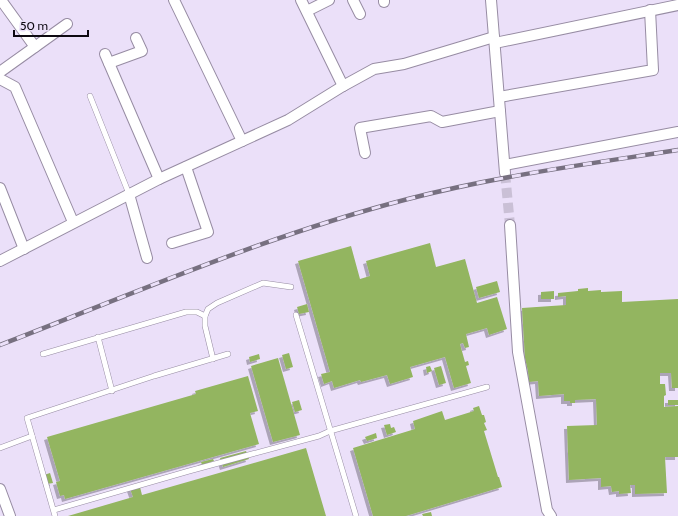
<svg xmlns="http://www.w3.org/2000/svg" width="678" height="516" viewBox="0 0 678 516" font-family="Cabin,sans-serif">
<defs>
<filter id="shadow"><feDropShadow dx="-3" dy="3" stdDeviation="0" flood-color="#0004"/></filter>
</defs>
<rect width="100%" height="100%" fill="#ebe0f9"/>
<g fill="#93b560" filter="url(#shadow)">
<polygon points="430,243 436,267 465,259 477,303 497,297 507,329 489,335 487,328 466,334 469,347 465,348 463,343 460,344 465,362 468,361 469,365 466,366 471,383 454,388 445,357 410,367 413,377 390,384 387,375 361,382 360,380 334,388 332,381 324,384 321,374 330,372 298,261 351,246 360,279 370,276 366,261"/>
<polygon points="497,281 500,292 479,298 476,287"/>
<polygon points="588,288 588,291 601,290 601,292 622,291 622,302 678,299 678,388 672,388 671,373 660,373 660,384 665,384 666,395 664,396 664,407 678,406 678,457 665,457 667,493 635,494 635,485 630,485 631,493 619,494 619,491 612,492 611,486 601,487 601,478 569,480 567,426 597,425 596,399 575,400 575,403 570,403 570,401 564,401 564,394 539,396 538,381 529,382 528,371 525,358 522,308 566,305 566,296 558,297 558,293 578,291 578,289"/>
<polygon points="554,291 554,299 541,299 541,292"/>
<polygon points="307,304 309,312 299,314 297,307"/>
<polygon points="289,353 293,367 286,369 282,355"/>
<polygon points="259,354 260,359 250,362 249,357"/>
<polygon points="278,358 300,435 273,442 251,366"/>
<polygon points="430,366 432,371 427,373 426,367"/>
<polygon points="441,366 446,383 439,385 434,368"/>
<polygon points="248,376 258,411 250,413 259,444 65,499 64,495 60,496 56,482 60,481 47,437 196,394 195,391"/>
<polygon points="299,400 302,410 295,412 292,402"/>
<rect x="668" y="400" width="10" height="5"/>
<polygon points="479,406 482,415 484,415 486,422 484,423 487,430 484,431 498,477 499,477 502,487 406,516 373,516 353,448 415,429 413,421 442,411 445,420 474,411 473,408"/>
<polygon points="390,424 391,428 394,427 396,432 387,435 384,425"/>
<polygon points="376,433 377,438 367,441 365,437"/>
<polygon points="306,448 326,516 68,516 133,497 129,486 139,483 142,495"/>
<polygon points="246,451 249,459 223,467 220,458"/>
<polygon points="213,459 214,461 202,465 201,462"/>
<polygon points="50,473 53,483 47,484 44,475"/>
<polygon points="431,512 432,516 423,516 422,514"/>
</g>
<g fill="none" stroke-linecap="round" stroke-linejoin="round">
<polyline stroke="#cac0d6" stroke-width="10" stroke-dasharray="10 5" stroke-linecap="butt" points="505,173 510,225"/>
<g stroke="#978ca3" stroke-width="6">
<g id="service">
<polyline points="90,96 129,194"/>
<polyline points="296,315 356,516"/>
<polyline points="98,337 112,391"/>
<polyline points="43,354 186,312 197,312 205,316"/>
<polyline points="213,359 205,326 205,316 208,309 217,303 263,283 291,287"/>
<polyline points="0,448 32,436"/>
<polyline points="54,510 189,471 319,436 330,431 487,387"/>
<polyline points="55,516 27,418 154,376 228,354"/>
</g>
</g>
<g stroke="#978ca3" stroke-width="12">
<g id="minor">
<polyline points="1,0 35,47"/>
<polyline points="174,0 242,141"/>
<polyline points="301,0 343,86"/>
<polyline points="353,0 360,14"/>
<polyline points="384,0 384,2"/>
<polyline points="491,0 505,173"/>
<polyline points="307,11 329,0"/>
<polyline points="495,43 678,5"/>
<polyline points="105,54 159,179"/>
<polyline points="109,63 142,51 136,38"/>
<polyline points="0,72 67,24"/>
<polyline points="0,79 15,87 73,222"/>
<polyline points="499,97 653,70 650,10"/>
<polyline points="365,153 360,128 431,116 442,122 500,111"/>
<polyline points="505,165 678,132"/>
<polyline points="0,188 24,249"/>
<polyline points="129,194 147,258"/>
<polyline points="510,225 518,352 547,510 551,516"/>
<polyline points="172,243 208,232 186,167"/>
<polyline points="0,261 159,179 288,120 343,86 374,69 404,64 494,37"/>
<polyline points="0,489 10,516"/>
</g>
</g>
<use href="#service" stroke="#fff" stroke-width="5"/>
<use href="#minor" stroke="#fff" stroke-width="10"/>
<g stroke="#777080" stroke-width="4.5">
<path id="rail" d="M0,345c135,-52 268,-110 408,-146 89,-23 180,-35 270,-49"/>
</g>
<use href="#rail" stroke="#ebe0f9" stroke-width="3" stroke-dasharray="9" stroke-linecap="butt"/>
</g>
<path d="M14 30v6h74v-6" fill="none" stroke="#0d0911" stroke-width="2"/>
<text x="20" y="30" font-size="12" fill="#0d0911" stroke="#ebe0f9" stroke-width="3" paint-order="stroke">50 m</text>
</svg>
